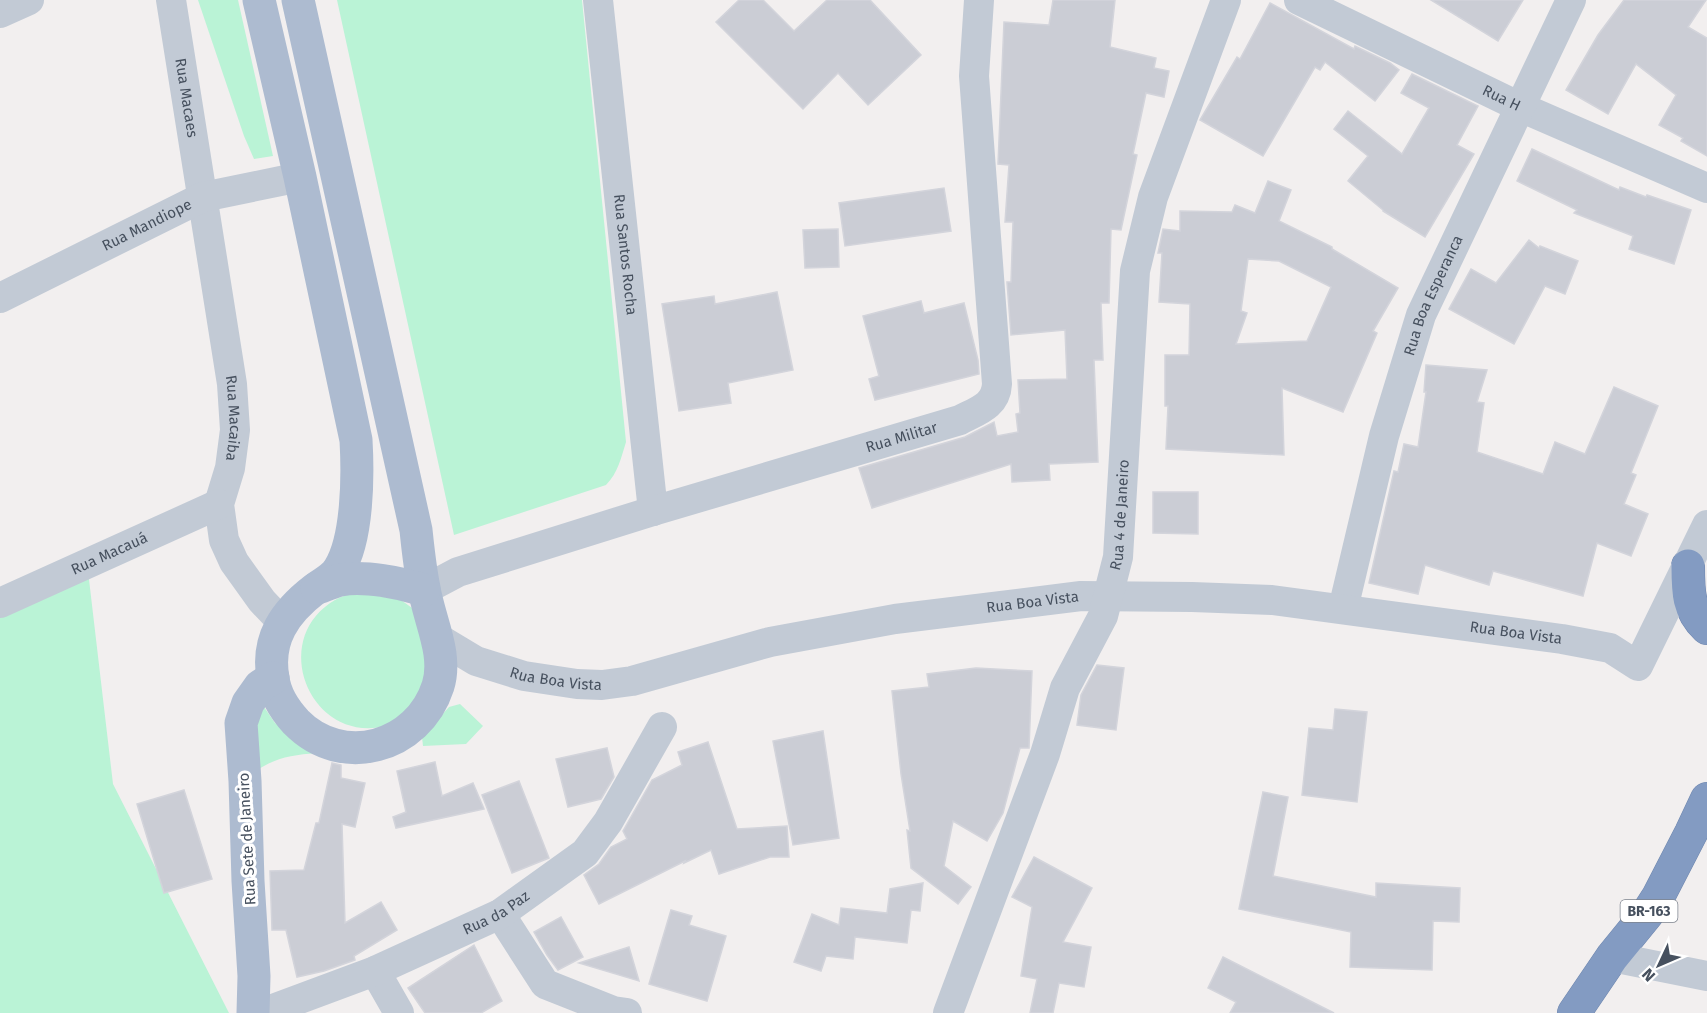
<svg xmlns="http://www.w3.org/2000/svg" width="1707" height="1013" viewBox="0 0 1707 1013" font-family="'Fira Sans',sans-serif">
<rect width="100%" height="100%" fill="#f2efef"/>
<g fill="#baf3d6">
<polygon points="198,0 238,0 273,156 254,159 244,136"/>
<path d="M337,0h245l44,442c-5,16 -8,31 -20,43l-152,50z"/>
<polygon points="88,571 113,784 229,1013 0,1013 0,612"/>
<path d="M357,592l44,8 18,13 12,19 -5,65c-9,8 -26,24 -37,28 -77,23 -123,-85 -54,-125 7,-4 15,-6 22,-8z"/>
<polygon points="460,704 483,726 466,744 423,746 422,737 449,707"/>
<path d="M264,707l11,16 41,30c-21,2 -39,4 -57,16l-3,-59z"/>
</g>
<g fill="#cbcdd5" stroke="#d3d4db" stroke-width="1.5" fill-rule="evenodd">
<polygon points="739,0 763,0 794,31 827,0 870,0 921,55 868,105 838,73 803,109 716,22"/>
<polygon points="1053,0 1115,0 1110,47 1156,58 1154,68 1169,71 1164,97 1146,93 1133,154 1137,155 1121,230 1111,229 1109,303 1101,303 1103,360 1094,360 1098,462 1049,464 1050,480 1012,482 1011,464 872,508 859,468 965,437 994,422 997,436 1018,432 1016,414 1020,413 1018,380 1067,379 1065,330 1011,335 1007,282 1011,282 1013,222 1005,222 1009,165 998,164 1004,22 1049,25"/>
<polygon points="1431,0 1523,0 1498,41"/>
<polygon points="1624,0 1706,0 1688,27 1707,38 1707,156 1681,141 1683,138 1659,125 1676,95 1636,64 1608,114 1566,90 1598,35"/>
<polygon points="1270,3 1354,49 1355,46 1390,63 1399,70 1375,101 1325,62 1320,70 1315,67 1263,156 1200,120 1237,57 1240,59"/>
<polygon points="1412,74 1478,106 1457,145 1474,154 1425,237 1383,211 1383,210 1348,181 1368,156 1334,129 1348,111 1402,154 1429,108 1401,93"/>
<polygon points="1532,149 1619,190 1620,187 1646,197 1647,195 1691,210 1674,264 1629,249 1633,236 1574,213 1577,210 1517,181"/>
<path d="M1268,181l23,9 -12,31 53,26v2l66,39 -25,43 4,2 -34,79 -61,-24 2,67 -118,-6 2,-43h-3v-51h24l1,-51 -31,-2 3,-49h-4l5,-24 17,2v-20l52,1 3,-7 20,8zM1248,259l31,2 52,26 -24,54 -71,3 11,-31 -6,-2z"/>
<polygon points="944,188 951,231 845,246 839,203"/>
<polygon points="838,229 839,267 805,268 803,230"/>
<polygon points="1529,240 1539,248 1540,246 1578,261 1565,294 1545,286 1514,344 1449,309 1471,269 1496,283"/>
<polygon points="777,292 793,370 728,383 731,403 679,411 662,304 714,296 715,304"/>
<polygon points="921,301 924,313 964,303 978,360 979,374 875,400 869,379 879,376 863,316"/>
<polygon points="1426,365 1487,370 1477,402 1484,403 1477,452 1543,474 1555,442 1585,454 1614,387 1658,406 1631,473 1636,475 1624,504 1648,514 1631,556 1597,543 1583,596 1493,571 1489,585 1425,565 1418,594 1369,583 1394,471 1398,472 1404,444 1418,447 1426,392 1424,392"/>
<polygon points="1153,492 1198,492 1198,534 1153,533"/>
<polygon points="1097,665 1124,668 1116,730 1077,725 1081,695"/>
<polygon points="976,668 1032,671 1029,748 1020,748 1003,813 987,841 953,821 944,866 971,887 958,904 911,868 907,830 910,831 901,774 892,691 929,687 927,674"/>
<polygon points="1335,709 1367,712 1357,802 1302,795 1309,728 1333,730"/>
<polygon points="823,731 839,838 793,845 773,741"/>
<polygon points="708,742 737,829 787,826 789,857 770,857 719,874 711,850 684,863 685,861 599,904 584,875 599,864 611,847 627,839 623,831 652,780 682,765 678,752"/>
<polygon points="607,748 614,777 601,799 568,807 556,759"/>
<polygon points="435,762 442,796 473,783 484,809 396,828 393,817 406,812 397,771"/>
<polygon points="332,763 341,765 341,778 365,783 355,827 342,824 345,923 381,902 397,930 354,956 355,960 324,971 297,977 286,930 272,930 270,871 304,870 316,823 319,823"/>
<polygon points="519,781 549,858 512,873 482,795"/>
<polygon points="184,790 212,879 164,893 137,804"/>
<polygon points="1263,792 1288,797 1273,876 1376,897 1376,883 1460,888 1459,922 1433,921 1432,970 1350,967 1351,932 1239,909"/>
<polygon points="1034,857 1092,888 1063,942 1091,947 1084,987 1059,983 1053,1013 1030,1013 1037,979 1021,976 1032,907 1012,897"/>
<polygon points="923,883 920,911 911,910 907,943 855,937 853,959 826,956 821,971 794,962 812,914 839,925 841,908 887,913 890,889"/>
<polygon points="671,910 692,916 689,925 726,936 707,1001 649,984"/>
<polygon points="561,917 583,957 558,970 547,955 534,932"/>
<polygon points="474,945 502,1001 481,1013 425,1013 408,988"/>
<polygon points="629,947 639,981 579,963"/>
<polygon points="1223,957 1334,1013 1230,1013 1236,1002 1208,988"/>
</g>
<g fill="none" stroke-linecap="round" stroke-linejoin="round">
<g stroke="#6e86ae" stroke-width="34">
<g id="highway">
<path d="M1688,566c0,26 0,44 19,62"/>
<polyline points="1574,1013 1612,957 1647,914 1658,897 1691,833 1707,799"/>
</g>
</g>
<g stroke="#c2cad5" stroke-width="30">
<path id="s1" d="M171,0l61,384 3,46 -5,38 -11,36 5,36 10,22 28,39 20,21"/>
<path id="s2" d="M598,0l55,511"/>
<path id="s3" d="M1299,0l221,107 187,81"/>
<polyline points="0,13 29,0"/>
<path id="s4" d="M0,298l203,-101 97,-20"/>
<path id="s5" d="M424,590l34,-18 195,-61 307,-91c17,-9 36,-14 37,-36l-23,-308 5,-76"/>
<path id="s6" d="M0,603l219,-99"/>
<path id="s7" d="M1343,609l41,-173 37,-121 150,-315"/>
<path id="s8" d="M436,637l40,24 48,15 53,8 25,1 30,-4 138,-39 125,-23 186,-23 111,1 80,3 290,39 48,9 28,18 69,-141"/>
<polyline points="500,914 545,984 613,1011 627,1013"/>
<polyline points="1612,957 1707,976"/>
<polyline points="375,971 399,1013"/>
<path id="s9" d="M262,1013l113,-42 125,-57 85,-61 23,-31 54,-95"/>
<path id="s10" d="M948,1013l97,-259 20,-66 38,-72 15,-59 17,-286 18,-74 73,-197"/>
</g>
<g stroke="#adbbd0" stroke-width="33">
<path d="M259,0l41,177 56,263c2,35 2,99 -17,129 -6,10 -15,13 -24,20 -30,23 -49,50 -42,89 2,17 12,32 23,44 46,47 122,26 142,-36 10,-32 -9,-66 -14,-98 -4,-19 -6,-39 -8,-58l-118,-530"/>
<path d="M317,588c8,-2 15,-6 23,-8 24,-5 61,3 84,10"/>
<polyline points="253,1013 254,976 248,881 245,781 241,723 248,703 260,686 273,678"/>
</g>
<use href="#highway" stroke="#839bc2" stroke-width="33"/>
</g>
<g text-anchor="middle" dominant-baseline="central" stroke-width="6" stroke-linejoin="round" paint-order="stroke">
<rect fill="#fff" stroke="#7e848e" stroke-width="1.5" x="1620.5" y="900" width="57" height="22" rx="4.5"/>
<g font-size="14" font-weight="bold" fill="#46505e">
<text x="1649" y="911">BR-163</text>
</g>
<g font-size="15" fill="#46505e" stroke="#fff">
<text stroke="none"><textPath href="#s1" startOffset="99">Rua Macaes</textPath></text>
<text stroke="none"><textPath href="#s3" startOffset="225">Rua H</textPath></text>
<text stroke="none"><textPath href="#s4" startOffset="164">Rua Mandiope</textPath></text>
<text stroke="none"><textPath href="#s2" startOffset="256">Rua Santos Rocha</textPath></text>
<text stroke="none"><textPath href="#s7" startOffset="327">Rua Boa Esperanca</textPath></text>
<text stroke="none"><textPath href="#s1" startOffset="423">Rua Macaiba</textPath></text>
<text stroke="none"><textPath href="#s5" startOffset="502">Rua Militar</textPath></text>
<text stroke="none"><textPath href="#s10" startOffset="530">Rua 4 de Janeiro</textPath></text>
<text stroke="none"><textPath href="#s6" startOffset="120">Rua Macauá</textPath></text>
<text stroke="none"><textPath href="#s8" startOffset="615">Rua Boa Vista</textPath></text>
<text stroke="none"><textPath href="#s8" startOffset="1101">Rua Boa Vista</textPath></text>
<text stroke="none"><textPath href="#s8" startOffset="129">Rua Boa Vista</textPath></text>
<text transform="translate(247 839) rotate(-93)">Rua Sete de Janeiro</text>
<text stroke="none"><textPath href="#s9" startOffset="255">Rua da Paz</textPath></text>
</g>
</g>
<g transform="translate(1659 965) rotate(226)" stroke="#ffffff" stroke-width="4.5" paint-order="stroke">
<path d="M0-4.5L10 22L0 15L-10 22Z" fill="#46505e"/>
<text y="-9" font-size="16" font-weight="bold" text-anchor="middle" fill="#46505e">N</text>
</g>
</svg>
